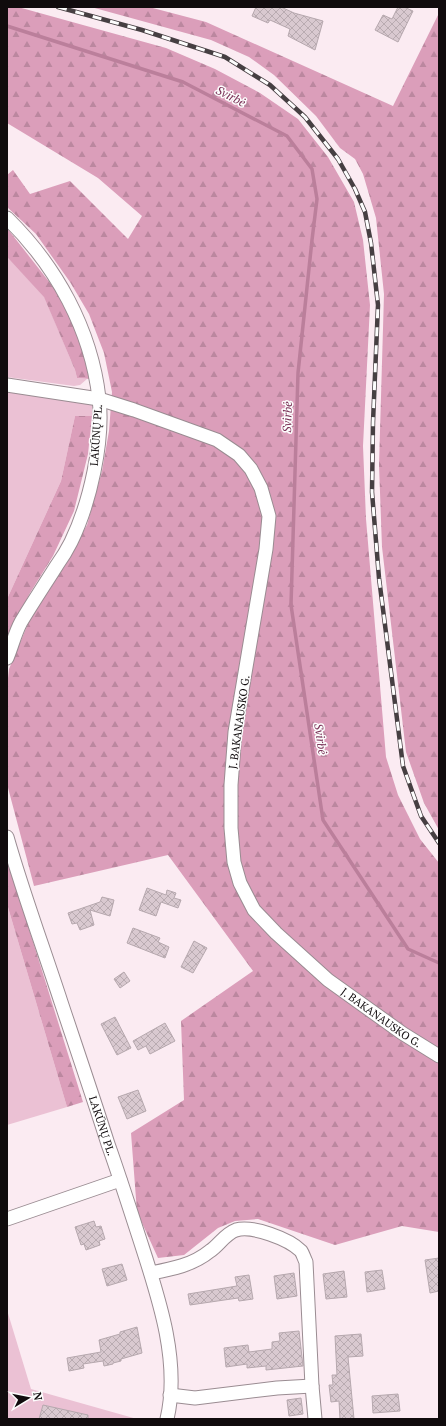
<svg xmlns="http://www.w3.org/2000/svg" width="446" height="1426" viewBox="0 0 446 1426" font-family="'PT Serif',serif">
<defs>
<pattern id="forest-firs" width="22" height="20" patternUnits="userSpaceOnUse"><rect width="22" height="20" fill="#db9eba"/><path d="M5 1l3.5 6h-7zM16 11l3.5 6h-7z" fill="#bb879f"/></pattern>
<pattern id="building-cross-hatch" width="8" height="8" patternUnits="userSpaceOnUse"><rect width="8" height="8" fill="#d9c9d0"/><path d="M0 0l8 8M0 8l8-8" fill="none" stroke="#b9abb1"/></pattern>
</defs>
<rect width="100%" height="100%" fill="#fbebf2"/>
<g fill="#ebc1d4">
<polygon points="7,257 44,296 75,370 77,378 87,379 80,385 74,386 7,377"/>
<polygon points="7,390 92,404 92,416 75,416 61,481 7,599"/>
<polygon points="7,904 67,1107 7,1125"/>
<polygon points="7,1310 31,1389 137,1419 7,1419"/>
</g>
<g fill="url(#forest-firs)">
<polygon points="7,7 18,7 166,48 215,69 260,93 298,119 328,157 354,202 363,240 370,305 363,446 366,519 386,757 398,795 420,839 439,863 439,1232 402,1226 335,1245 258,1219 235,1221 218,1228 184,1255 158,1258 137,1212 131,1133 184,1100 181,1021 253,971 168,855 34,886 7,784 7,687 9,669 30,619 87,525 102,471 109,431 112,392 104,353 89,314 70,282 36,234 7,207 7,175 13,170 30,194 70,181 128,239 142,216 98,178 7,123"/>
<polygon points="91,7 149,7 206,22 393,106 439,13 439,830 424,803 406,752 382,547 379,465 384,294 376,218 363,174 355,159 340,148 316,116 274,75 249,57 211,40"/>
<polygon points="7,228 54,288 73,323 84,352 90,379 77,378 75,370 44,297 7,257"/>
<polygon points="75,416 92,416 88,454 74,511 53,556 30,593 7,639 7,599 61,481"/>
<polygon points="7,852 25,916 83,1102 67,1107 7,904"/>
</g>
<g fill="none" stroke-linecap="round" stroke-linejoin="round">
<polyline stroke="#bb7f9b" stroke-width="3.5" points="7,26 183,82 287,136 312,169 317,199 312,240 298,373 291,605 323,820 408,949 439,963"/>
</g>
<g fill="url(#building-cross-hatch)" stroke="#b6a8ae">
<polygon points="256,7 281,7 294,13 323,21 315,50 288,36 290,29 270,20 268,23 252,16"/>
<polygon points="398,7 404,7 413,11 398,42 375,30 383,15 392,19"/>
<polygon points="147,888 166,895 167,890 176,893 174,898 181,900 178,908 161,902 156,916 139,910"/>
<polygon points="102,897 114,900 110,916 90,910 94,925 80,930 77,923 72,924 68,913 100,902"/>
<polygon points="133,928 160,938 158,942 169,947 165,958 127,943"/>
<polygon points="194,941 207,948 193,973 181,967"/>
<polygon points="124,972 130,981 120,988 114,979"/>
<polygon points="115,1017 131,1048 117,1055 101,1024"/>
<polygon points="165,1023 175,1041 150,1054 146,1046 138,1050 133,1041"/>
<polygon points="138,1090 146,1111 127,1119 118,1097"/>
<polygon points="94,1221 96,1227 101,1226 105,1239 99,1241 100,1245 86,1250 84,1244 81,1245 75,1227"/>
<polygon points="439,1258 439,1291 430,1293 425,1260"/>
<polygon points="122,1264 127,1280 107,1286 102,1269"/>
<polygon points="382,1270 385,1289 367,1292 365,1272"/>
<polygon points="344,1271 347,1297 326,1299 323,1274"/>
<polygon points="294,1273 297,1296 277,1299 274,1276"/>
<polygon points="249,1275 253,1299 239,1301 238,1298 190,1305 188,1294 237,1286 235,1277"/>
<polygon points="137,1327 142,1353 121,1359 121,1361 113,1363 113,1364 104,1366 103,1361 83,1364 84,1368 69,1371 67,1358 101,1352 99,1340 120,1334 120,1332"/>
<polygon points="299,1331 303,1366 266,1370 266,1366 247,1368 247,1364 226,1367 224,1348 248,1345 249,1352 272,1349 272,1342 280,1341 279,1333"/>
<polygon points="361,1334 363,1356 348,1357 354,1419 340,1419 339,1401 331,1402 329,1385 333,1385 332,1375 337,1375 335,1336"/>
<polygon points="398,1394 400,1411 373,1413 372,1396"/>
<polygon points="301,1398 303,1414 289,1416 287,1400"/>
<polygon points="43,1405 88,1415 88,1419 39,1419"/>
</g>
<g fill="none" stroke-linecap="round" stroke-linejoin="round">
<g stroke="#9a8c92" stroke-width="15">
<g id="street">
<path d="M7,218c49,48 84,111 92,180 5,43 -9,105 -28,144 -4,8 -9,16 -14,23 -12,19 -24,37 -36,57 -6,11 -9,24 -14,36"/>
<path id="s1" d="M7,385l92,14 35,11 83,30 22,15 12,14 10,19 8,28 -3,33 -31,183 -4,53v43l3,34 6,21 14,27 22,23 52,47 74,53 37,23"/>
<path id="s2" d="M7,837c16,56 36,110 54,165 16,48 32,95 47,142 11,31 21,62 31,93 18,56 42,123 28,182"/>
<polyline points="7,1219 120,1180"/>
<path d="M151,1273c21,-4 42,-8 59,-22 9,-6 15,-17 26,-21 16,-5 53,9 65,21 2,3 3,7 5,11l6,124 3,33"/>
<polyline points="170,1395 195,1398 277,1388 312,1386"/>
</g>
</g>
<use href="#street" stroke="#fff" stroke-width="13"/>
<g stroke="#463f42" stroke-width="4.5">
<polyline id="rail" points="58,7 142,30 225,57 270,85 305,117 338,159 355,189 365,212 371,243 378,305 373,422 372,492 379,578 403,766 421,816 439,843"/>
</g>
<use href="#rail" stroke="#fdfdfd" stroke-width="3" stroke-dasharray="9" stroke-linecap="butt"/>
</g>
<g text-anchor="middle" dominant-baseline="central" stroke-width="3" stroke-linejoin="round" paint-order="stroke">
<g font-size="11" fill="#100b0d" stroke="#fdfdfd">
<text transform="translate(96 435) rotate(-86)">LAKŪNŲ PL.</text>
<text transform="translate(239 722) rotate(-82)">J. BAKANAUSKO G.</text>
<text stroke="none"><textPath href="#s1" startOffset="882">J. BAKANAUSKO G.</textPath></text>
<text stroke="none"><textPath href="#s2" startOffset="304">LAKŪNŲ PL.</textPath></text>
</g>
<g font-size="12" font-style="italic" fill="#793056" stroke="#fdfdfd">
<text transform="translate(231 96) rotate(27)">Svirbė</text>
<text transform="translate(287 417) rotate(-88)">Svirbė</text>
<text transform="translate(321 739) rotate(82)">Svirbė</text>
</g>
</g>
<rect width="446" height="1426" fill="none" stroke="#100b0d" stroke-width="16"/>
<g transform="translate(28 1398) rotate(80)" stroke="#fdfdfd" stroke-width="3" paint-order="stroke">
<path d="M0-3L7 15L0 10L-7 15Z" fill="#100b0d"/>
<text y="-6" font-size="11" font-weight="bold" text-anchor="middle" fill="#100b0d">N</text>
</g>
</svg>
